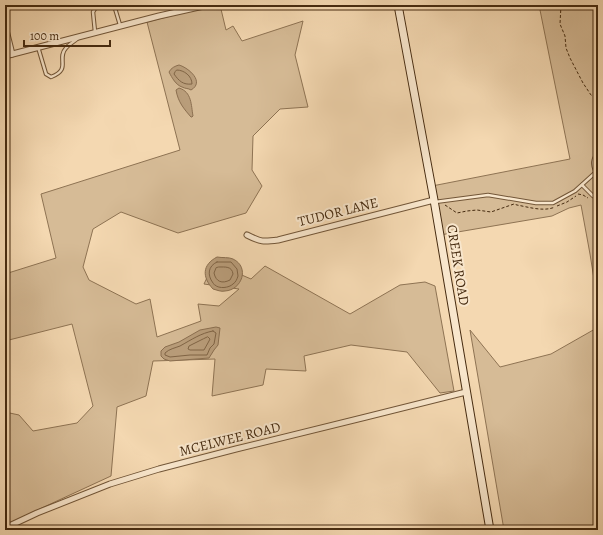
<svg xmlns="http://www.w3.org/2000/svg" width="603" height="535" viewBox="0 0 603 535" font-family="Alegreya,serif">
<rect width="100%" height="100%" fill="#f4d8b1"/>
<filter id="stains"><feTurbulence type="fractalNoise" baseFrequency=".005" numOctaves="4"/><feColorMatrix values="0 0 0 0 .2 0 0 0 0 .09 0 0 0 0 .02 0 0 0 .5 -.17"/></filter>
<radialGradient id="worn" r=".72"><stop offset=".6" stop-color="#630" stop-opacity="0"/><stop offset="1" stop-color="#630" stop-opacity=".3"/></radialGradient>
<g fill="#d6bb96" stroke="#8e7353">
<polygon points="214,5 220,5 226,30 233,26 242,41 303,21 295,55 308,107 280,109 253,136 252,170 262,186 246,213 178,233 121,212 93,229 83,267 89,280 136,304 150,299 157,337 201,321 198,304 219,306 239,289 204,284 214,263 251,279 265,266 350,314 400,285 425,282 435,286 454,391 440,393 407,352 351,345 304,356 306,371 266,369 263,385 212,396 215,359 153,361 146,396 117,407 111,476 5,525 5,412 19,415 33,431 77,423 93,406 72,324 5,341 5,274 56,258 41,194 180,150 147,22"/>
<polygon points="539,5 598,5 598,530 504,530 470,330 500,367 551,354 595,329 598,304 590,254 581,205 569,208 552,216 440,235 432,186 570,159"/>
</g>
<g fill="#b99d7a" stroke="#8b6f50">
<path d="M179,65c10,3 26,17 12,25 -3,-2 -5,-1 -9,-3 -6,-2 -10,-9 -13,-15 2,-4 6,-6 10,-7z"/>
<path d="M179,88c13,4 12,17 14,28l-1,1h-1c-7,-8 -13,-15 -15,-27z"/>
<path d="M217,257c5,1 12,0 16,2 17,8 9,31 -8,32 -4,1 -8,-1 -12,-2 -11,-12 -11,-24 4,-32z"/>
<polygon points="216,327 220,328 218,345 214,350 209,358 170,361 164,359 161,356 161,351 165,347 179,342 200,330"/>
</g>
<g fill="none" stroke-linecap="round" stroke-linejoin="round">
<g stroke="#806445" stroke-width="1">
<path d="M177,70c7,0 15,6 15,14 -9,1 -13,-3 -18,-10l1,-2z"/>
<path d="M217,262h14l6,7 1,7c-1,3 -2,6 -5,8 -4,4 -14,5 -18,1 -1,0 -1,-1 -2,-2 -6,-8 -5,-17 4,-21z"/>
<path d="M219,267c6,0 13,-1 14,7l-3,6c-8,4 -14,2 -16,-7l2,-5z"/>
<path d="M213,331l3,2 -2,11 -4,4 -3,7h-17l-20,2 -5,-2v-2c4,-4 10,-5 15,-7 11,-6 21,-13 33,-15z"/>
<polygon points="208,337 210,339 209,341 204,350 190,350 188,349 189,346 203,339"/>
</g>
<g stroke="#725638" stroke-width="4.5">
<g id="lane">
<polyline points="114,5 120,25"/>
<polyline points="95,32 93,12 96,7 104,5"/>
<path d="M38,47l8,27 5,3c21,-8 5,-18 15,-29 3,-4 8,-6 12,-10"/>
<path d="M598,153c-6,6 -6,12 -2,19l2,1"/>
<polyline points="582,185 593,196 598,197"/>
<polyline points="435,202 488,195 536,203 553,203 575,191 596,172"/>
</g>
</g>
<g stroke="#725638" stroke-width="7">
<g id="street">
<polyline points="5,26 12,54"/>
<polyline points="5,56 159,16 208,5"/>
<path d="M247,235c14,7 16,7 31,5l156,-40"/>
<polyline points="5,528 37,513 110,484 159,469 236,449 366,417 466,392"/>
</g>
</g>
<g stroke="#462b10" stroke-width="9">
<polyline id="secondary" points="398,5 434,200 490,530"/>
</g>
<g stroke="#462b10" stroke-width="1" stroke-dasharray="3 2" stroke-linecap="butt">
<polyline points="561,5 560,24 565,36 566,48 570,58 583,83 591,95 598,101"/>
<polyline points="578,194 583,195 588,198"/>
<path d="M445,205l12,8 10,-2 10,-1 14,2 23,-8 3,1c11,2 27,7 38,2"/>
<polyline points="557,206 567,202 576,196"/>
</g>
<use href="#lane" stroke="#f8e6cc" stroke-width="2.5"/>
<use href="#street" stroke="#f8e6cc" stroke-width="5"/>
<use href="#secondary" stroke="#f8e6cc" stroke-width="7"/>
</g>
<g text-anchor="middle" dominant-baseline="central" stroke-width="4" stroke-linejoin="round" paint-order="stroke">
<g font-size="14" fill="#462b10" stroke="#f8e6cc">
<text transform="translate(338 212) rotate(-14)">TUDOR LANE</text>
<text transform="translate(458 265) rotate(81)">CREEK ROAD</text>
<text transform="translate(230 439) rotate(-14)">MCELWEE ROAD</text>
</g>
</g>
<rect width="603" height="535" fill="none" stroke="#f4d8b1" stroke-width="20"/>
<rect x="6" y="6" width="591" height="523" fill="none" stroke="#462b10" stroke-width="2"/>
<rect x="10" y="10" width="583" height="515" fill="none" stroke="#462b10"/>
<path d="M24 40v6h86v-6" fill="none" stroke="#462b10" stroke-width="2"/>
<text x="30" y="40" font-size="12" fill="#462b10" stroke="#f8e6cc" stroke-width="3" paint-order="stroke">100 m</text>
<rect width="100%" height="100%" filter="url(#stains)"/>
<rect width="100%" height="100%" fill="url(#worn)"/>
</svg>
